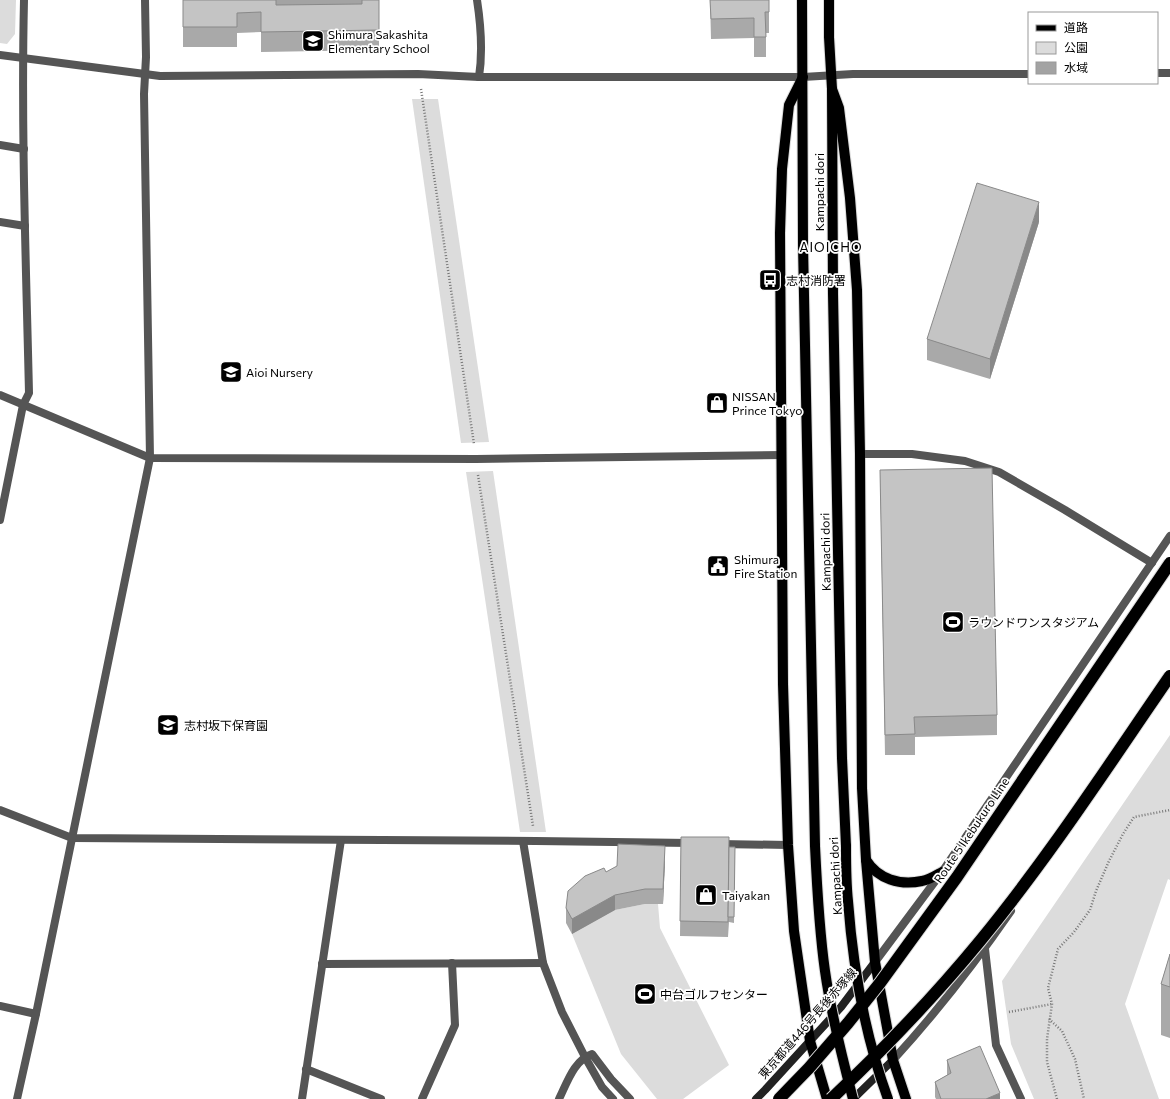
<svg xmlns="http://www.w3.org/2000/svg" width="1170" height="1099" viewBox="0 0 1170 1099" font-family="Commissioner,'Noto Sans JP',sans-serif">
<rect width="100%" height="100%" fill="#fff"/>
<g fill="#dcdcdc">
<polygon points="0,0 16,0 15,34 7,44 0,43"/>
<polygon points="412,99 438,99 489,442 461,443"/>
<polygon points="493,471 546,832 520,832 466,472"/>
<polygon points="1170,735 1170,880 1168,879 1125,1004 1159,1099 1034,1099 1011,1044 1002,981"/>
<polygon points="645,904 658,904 660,928 729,1065 683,1099 657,1099 621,1054 572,934 615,910"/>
</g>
<polygon fill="#a3a3a3" points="276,0 362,0 362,24 276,25"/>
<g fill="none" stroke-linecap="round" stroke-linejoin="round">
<g stroke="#dbdbdb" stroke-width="12">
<g id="primary">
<polyline points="802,0 803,245 815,846"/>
<polyline points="829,0 829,37 832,89 833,294 842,758 846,846"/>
<polyline points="803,77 789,105 782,169 780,233 783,684 788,845 794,931 810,1041 827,1099"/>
<polyline points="832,89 839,108 850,198 857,290 860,454 862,788 866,860 875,962 893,1060 906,1099"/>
<path d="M866,860c12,19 34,26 56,21 7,-1 13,-5 20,-9"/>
</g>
</g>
<g stroke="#777" stroke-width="2.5" stroke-dasharray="1 2" stroke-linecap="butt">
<polyline points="421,89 474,444"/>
<polyline points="478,475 533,826"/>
<polyline points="1009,1012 1052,1004"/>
<polyline points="1049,1019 1062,1031 1075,1059 1084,1099"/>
<polyline points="1057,1099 1047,1062 1047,1039 1052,1004 1048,988 1058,949 1074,932 1090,910 1096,891 1109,861 1123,834 1134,817 1170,810"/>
</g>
<g stroke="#555" stroke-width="8">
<path d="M477,0c4,26 6,51 2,77"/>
<polyline points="0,55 160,76 418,74 479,77 803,77 853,74 1029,74"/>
<polyline points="1157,73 1170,73"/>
<polyline points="0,145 24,149"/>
<polyline points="0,222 25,226"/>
<polyline points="0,395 150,458 476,459 782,455"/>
<polyline points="860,454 912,454 965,461 999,472 1065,510 1152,563"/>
<path d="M0,520l23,-115 6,-12c-3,-131 -8,-262 -5,-393"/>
<polyline points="0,810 72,838 536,841 691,843"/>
<polyline points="523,841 543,963 562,1012 585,1057 602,1087 613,1099"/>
<polyline points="719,844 788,845"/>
<polyline points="985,949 996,1045 1021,1099"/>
<polyline points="322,964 543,963"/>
<polyline points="0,1006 36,1014"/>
<polyline points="306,1069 381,1099"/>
<polyline points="17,1099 36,1014 150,458 144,94 146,57 145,0"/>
<polyline points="302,1099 341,840"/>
<polyline points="422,1099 455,1025 452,963"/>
<path d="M559,1099c8,-16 15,-39 33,-45l19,25 19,20"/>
</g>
<g stroke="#555" stroke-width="8">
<polyline points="875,962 942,872 1170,536"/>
<path d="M893,1060c43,-47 82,-97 118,-149"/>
</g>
<g stroke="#222" stroke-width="8">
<polyline points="756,1099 765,1090 841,1007 875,962"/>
<polyline points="853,1099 893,1060"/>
</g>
<use href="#primary" stroke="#000" stroke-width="10"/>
<g stroke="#dbdbdb" stroke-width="12" stroke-linecap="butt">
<g id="primary-bridge">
<path d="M815,846c2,42 4,83 10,125 6,43 17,86 28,128"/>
<path d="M846,846c0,18 0,37 2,55 5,67 17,135 40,198"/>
</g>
</g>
<g stroke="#dbdbdb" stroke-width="14" stroke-linecap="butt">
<g id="motorway-bridge">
<polyline points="779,1099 809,1068 848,1023 880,983 957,877 1170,563"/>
<path d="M831,1099c52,-49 103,-102 149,-158 69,-84 128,-175 190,-265"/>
</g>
</g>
<use href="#primary-bridge" stroke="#000" stroke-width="10"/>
<use href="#motorway-bridge" stroke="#000" stroke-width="12"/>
</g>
<g fill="#a9a9a9">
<polygon points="183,0 276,5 362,4 379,0 379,50 261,52 261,32 237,33 237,47 183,47"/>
<polygon points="710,0 769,0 769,33 766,33 766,57 754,57 754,38 711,39"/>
<polygon points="1039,222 990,379 927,360 927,339"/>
<polygon points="880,470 997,715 997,735 915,737 915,755 885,755"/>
<polygon points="681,837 729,847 735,847 734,923 729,922 728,937 680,936"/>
<polygon points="665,861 663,904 645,904 615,910 572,934 566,923 566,908 606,872"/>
<polygon points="1170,954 1170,1038 1161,1035 1161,984"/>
<polygon points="947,1060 1000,1099 936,1099 935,1097 935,1082 947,1075"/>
</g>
<g fill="#898989">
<polygon points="1039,202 1039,222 990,379 990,359"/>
<polygon points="665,846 665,861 663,904 663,889"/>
<polygon points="615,895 615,910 572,934 572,919"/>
<polygon points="1000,1093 1000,1099 986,1099"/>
</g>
<g fill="#c4c4c4" stroke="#898989">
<polygon points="183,0 276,0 276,5 362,4 362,0 379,0 379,30 261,32 261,12 237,13 237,27 183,27"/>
<polygon points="710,0 769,0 769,12 765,12 766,37 754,37 754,18 711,19"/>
<polygon points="977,183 1039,202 990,359 927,339"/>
<polygon points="992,468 997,715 914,717 915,734 885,735 880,470"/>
<polygon points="681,837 729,837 728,922 680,921"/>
<polygon points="618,844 665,846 663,889 645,889 615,895 572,919 566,908 568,891 585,876 604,868 606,872 617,866"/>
<polygon points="729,847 735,847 734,917 728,917"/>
<polygon points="1170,954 1170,987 1161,984"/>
<polygon points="980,1046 1000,1093 986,1099 941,1099 935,1082 951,1073 947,1060"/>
</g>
<defs>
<g id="school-square" transform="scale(1.15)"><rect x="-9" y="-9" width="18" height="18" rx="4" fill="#000" stroke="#fff"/><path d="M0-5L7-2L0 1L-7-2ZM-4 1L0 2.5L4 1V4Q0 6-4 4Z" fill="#fff"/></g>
<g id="bus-square" transform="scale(1.15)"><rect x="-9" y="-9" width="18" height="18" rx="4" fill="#000" stroke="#fff"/><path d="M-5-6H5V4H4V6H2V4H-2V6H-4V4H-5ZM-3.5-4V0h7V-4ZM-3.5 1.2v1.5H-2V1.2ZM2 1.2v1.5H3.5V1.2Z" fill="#fff"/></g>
<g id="shop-square" transform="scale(1.15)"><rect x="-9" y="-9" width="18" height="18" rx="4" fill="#000" stroke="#fff"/><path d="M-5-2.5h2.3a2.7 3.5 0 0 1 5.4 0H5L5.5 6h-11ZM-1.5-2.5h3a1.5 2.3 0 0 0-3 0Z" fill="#fff"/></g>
<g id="civic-square" transform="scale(1.15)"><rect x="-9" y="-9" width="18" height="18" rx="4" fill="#000" stroke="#fff"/><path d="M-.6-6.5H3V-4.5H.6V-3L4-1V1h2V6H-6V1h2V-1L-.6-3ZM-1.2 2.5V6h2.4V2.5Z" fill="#fff"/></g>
<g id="stadium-square" transform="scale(1.15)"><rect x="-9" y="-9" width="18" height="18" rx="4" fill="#000" stroke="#fff"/><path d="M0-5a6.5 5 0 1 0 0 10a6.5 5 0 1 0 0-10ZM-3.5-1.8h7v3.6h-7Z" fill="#fff"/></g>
</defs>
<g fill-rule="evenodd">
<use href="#school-square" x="313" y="41"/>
<use href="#bus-square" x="770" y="280"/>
<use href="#school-square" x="231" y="372"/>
<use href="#shop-square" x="717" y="403"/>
<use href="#civic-square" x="718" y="566"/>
<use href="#stadium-square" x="953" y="622"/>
<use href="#school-square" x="168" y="725"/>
<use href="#shop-square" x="706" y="895"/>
<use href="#stadium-square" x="645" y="994"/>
</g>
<g text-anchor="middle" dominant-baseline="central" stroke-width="3.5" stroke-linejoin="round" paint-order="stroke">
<g font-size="12" fill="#000" stroke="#fff" text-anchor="start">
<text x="328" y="34">Shimura Sakashita<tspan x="328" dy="14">Elementary School</tspan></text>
<text x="786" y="280">志村消防署</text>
<text x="246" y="372">Aioi Nursery</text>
<text x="732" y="396">NISSAN<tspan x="732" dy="14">Prince Tokyo</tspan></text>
<text x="734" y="559">Shimura<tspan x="734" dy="14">Fire Station</tspan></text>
<text x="968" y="622">ラウンドワンスタジアム</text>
<text x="184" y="725">志村坂下保育園</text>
<text x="722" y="895">Taiyakan</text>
<text x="660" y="994">中台ゴルフセンター</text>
</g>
<g font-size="12" fill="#000" stroke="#fff">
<text transform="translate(819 192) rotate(-90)">Kampachi dori</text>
<text transform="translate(825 552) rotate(-91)">Kampachi dori</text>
<text transform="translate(971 830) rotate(-56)">Route 5 Ikebukuro Line</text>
<text transform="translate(835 876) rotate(-93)">Kampachi dori</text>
<text transform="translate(807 1023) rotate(-49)">東京都道446号長後赤塚線</text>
</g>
<g font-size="13" letter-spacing="1" fill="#000" stroke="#fff">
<text x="831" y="247">AIOICHO</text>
</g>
</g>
<rect x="1028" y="12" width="130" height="72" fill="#ffffff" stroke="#999999"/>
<rect x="1036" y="25" width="20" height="6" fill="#000000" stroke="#999999"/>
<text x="1064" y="32" font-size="12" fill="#000000">道路</text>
<rect x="1036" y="42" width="20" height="12" fill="#dcdcdc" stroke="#999999"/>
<text x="1064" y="52" font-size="12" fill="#000000">公園</text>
<rect x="1036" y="62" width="20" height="12" fill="#a3a3a3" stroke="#999999"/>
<text x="1064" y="72" font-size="12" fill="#000000">水域</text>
</svg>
